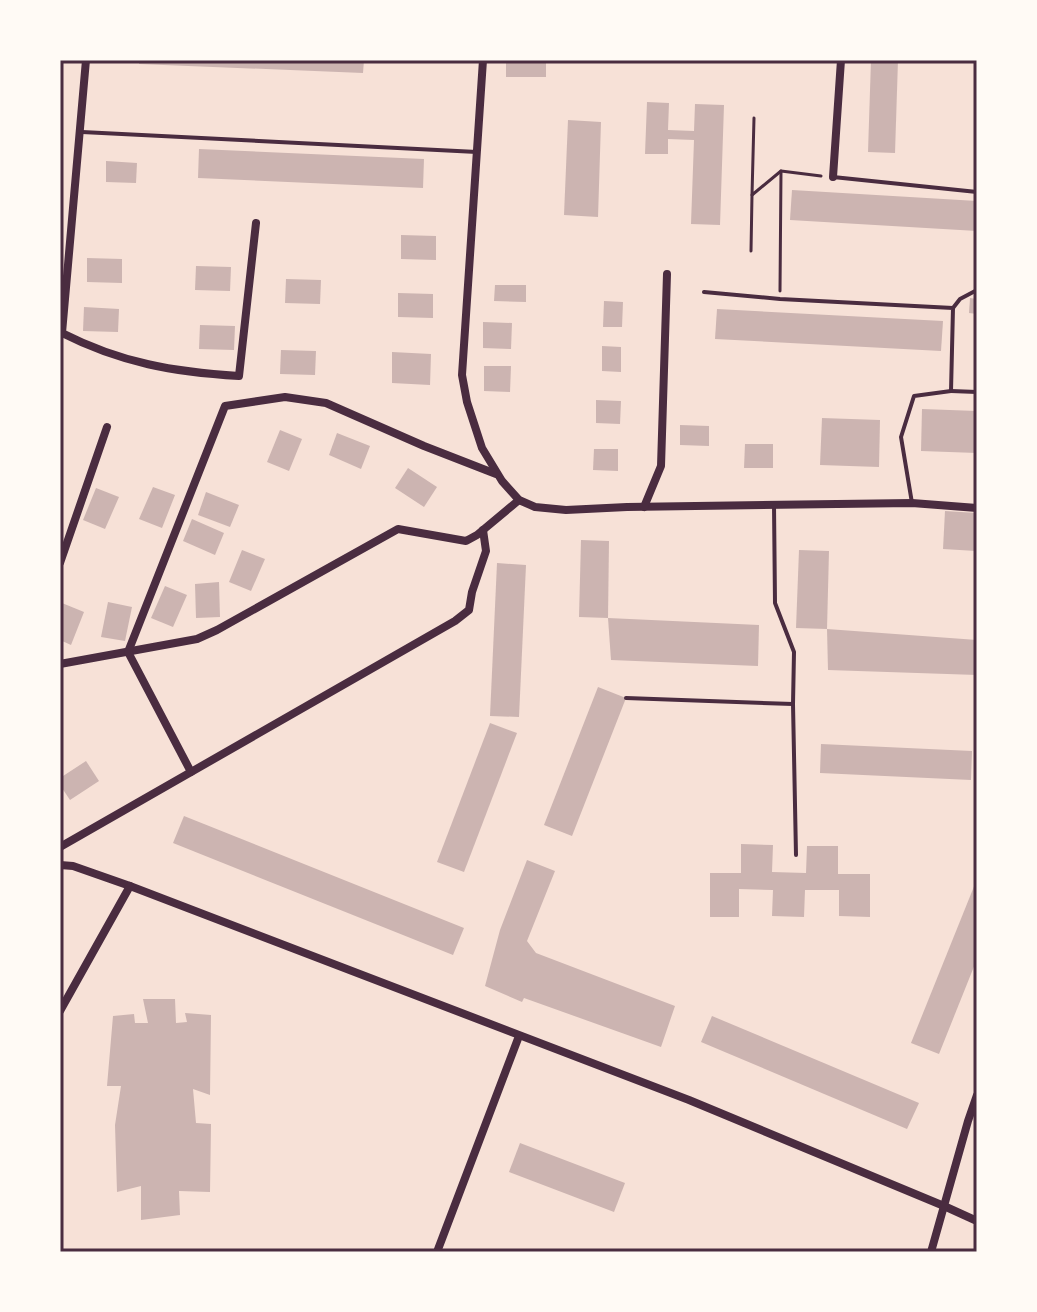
<svg xmlns="http://www.w3.org/2000/svg" width="1037" height="1312" viewBox="0 0 1037 1312" font-family="Literata,serif">
<rect width="100%" height="100%" fill="#f7e1d7"/>
<g fill="#ccb4b1">
<polygon points="139,60 364,60 363,73 139,64"/>
<rect x="506" y="60" width="40" height="17"/>
<polygon points="871,60 898,60 895,153 868,152"/>
<polygon points="647,102 669,103 668,130 694,131 695,104 724,105 720,225 691,224 694,140 668,139 668,154 645,154"/>
<polygon points="568,120 601,122 598,217 564,215"/>
<polygon points="199,149 424,159 423,188 198,178"/>
<polygon points="106,161 137,163 136,183 106,182"/>
<polygon points="792,190 977,201 977,231 790,220"/>
<polygon points="401,235 436,236 436,260 401,259"/>
<polygon points="87,258 122,259 122,283 87,282"/>
<polygon points="196,266 231,267 230,291 195,290"/>
<polygon points="286,279 321,280 320,304 285,303"/>
<polygon points="495,285 526,285 526,302 494,301"/>
<polygon points="398,293 433,294 433,318 398,317"/>
<polygon points="970,298 977,299 977,314 969,313"/>
<polygon points="604,301 623,302 622,327 603,327"/>
<polygon points="84,307 119,309 118,332 83,331"/>
<polygon points="717,309 943,321 941,351 715,339"/>
<polygon points="483,322 512,323 511,349 483,348"/>
<polygon points="200,325 235,326 234,350 199,349"/>
<polygon points="602,346 621,347 621,372 602,371"/>
<polygon points="281,350 316,351 315,375 280,374"/>
<polygon points="392,352 431,354 430,385 392,383"/>
<polygon points="484,366 511,366 510,392 484,391"/>
<polygon points="596,400 621,401 620,424 596,423"/>
<polygon points="922,409 977,411 977,453 921,451"/>
<polygon points="822,418 880,420 879,467 820,465"/>
<polygon points="680,425 709,426 709,446 680,445"/>
<polygon points="280,430 302,439 289,471 267,462"/>
<polygon points="337,433 370,446 361,469 329,455"/>
<polygon points="745,444 773,444 773,468 744,468"/>
<polygon points="594,449 618,449 618,471 593,470"/>
<polygon points="408,468 437,487 424,507 395,488"/>
<polygon points="153,487 175,495 162,528 139,519"/>
<polygon points="96,488 119,497 105,529 83,520"/>
<polygon points="206,492 239,505 230,527 198,515"/>
<polygon points="945,511 977,513 976,551 943,549"/>
<polygon points="192,519 224,533 215,555 183,541"/>
<polygon points="581,540 609,541 608,618 579,617"/>
<polygon points="242,550 265,559 251,591 229,582"/>
<polygon points="799,550 829,551 827,629 796,628"/>
<polygon points="497,563 526,565 519,717 490,716"/>
<polygon points="219,582 220,617 196,618 195,584"/>
<polygon points="165,586 187,595 173,627 151,618"/>
<polygon points="108,602 132,607 125,641 101,637"/>
<polygon points="62,603 84,612 71,645 60,640 60,608"/>
<polygon points="608,618 759,625 758,666 611,660"/>
<polygon points="827,629 977,640 977,675 828,670"/>
<polygon points="598,687 626,698 572,836 544,825"/>
<polygon points="490,723 517,733 464,872 437,862"/>
<polygon points="821,744 972,751 971,780 820,773"/>
<polygon points="86,761 99,781 70,800 60,785 60,778"/>
<polygon points="184,816 464,928 453,955 173,843"/>
<polygon points="741,844 773,845 772,872 806,873 807,846 838,846 838,874 870,874 870,917 839,916 839,890 805,890 804,917 772,916 773,890 739,889 739,917 710,917 710,873 741,873"/>
<polygon points="527,860 555,871 527,941 536,953 675,1006 661,1047 524,998 522,1002 485,986 500,930"/>
<polygon points="977,879 977,959 939,1054 911,1043"/>
<polygon points="143,999 175,999 176,1023 187,1022 185,1013 211,1015 210,1095 193,1089 196,1123 211,1124 210,1192 179,1191 180,1215 141,1220 141,1186 117,1192 115,1125 121,1086 107,1086 113,1016 134,1014 135,1023 148,1023"/>
<polygon points="712,1016 919,1103 907,1129 701,1042"/>
<polygon points="520,1143 625,1183 614,1212 509,1172"/>
</g>
<g fill="none" stroke-linecap="round" stroke-linejoin="round">
<g stroke="#4a2c40" stroke-width="3">
<polyline points="754,118 752,195 781,171"/>
<polyline points="751,251 752,195"/>
<polyline points="780,291 781,171 821,176"/>
</g>
<g stroke="#4a2c40" stroke-width="4">
<polyline points="82,132 477,152"/>
<polyline points="833,177 977,192"/>
<polyline points="704,292 780,299 953,308 951,391 914,396 901,437 912,503"/>
<polyline points="953,308 960,299 977,290"/>
<polyline points="951,391 977,392"/>
<polyline points="774,505 775,603 794,652 793,704 796,855"/>
<polyline points="626,698 793,704"/>
</g>
<g stroke="#4a2c40" stroke-width="8">
<path d="M86,60l-24,273c59,30 112,39 177,43l17,-153"/>
<polyline points="483,60 462,375 467,402 482,448 502,481 519,500 535,507 566,510 627,507 912,503 977,508"/>
<polyline points="833,177 841,60"/>
<polyline points="644,507 661,466 667,274"/>
<polyline points="60,563 107,427"/>
<polyline points="60,664 197,639 217,630 398,529 466,541 477,535 519,500"/>
<polyline points="191,772 128,652 225,406 285,397 326,403 424,446 496,474"/>
<polyline points="60,847 455,621 469,610 472,592 486,551 483,530"/>
<polyline points="60,865 73,866 130,886 689,1100 944,1206 977,1221"/>
<polyline points="60,1011 130,886"/>
<polyline points="437,1252 519,1036"/>
<polyline points="931,1252 968,1121 977,1095"/>
</g>
</g>
<rect width="1037" height="1312" fill="none" stroke="#fffaf5" stroke-width="124"/>
<rect x="62" y="62" width="913" height="1188" fill="none" stroke="#4a2c40" stroke-width="3"/>
</svg>
